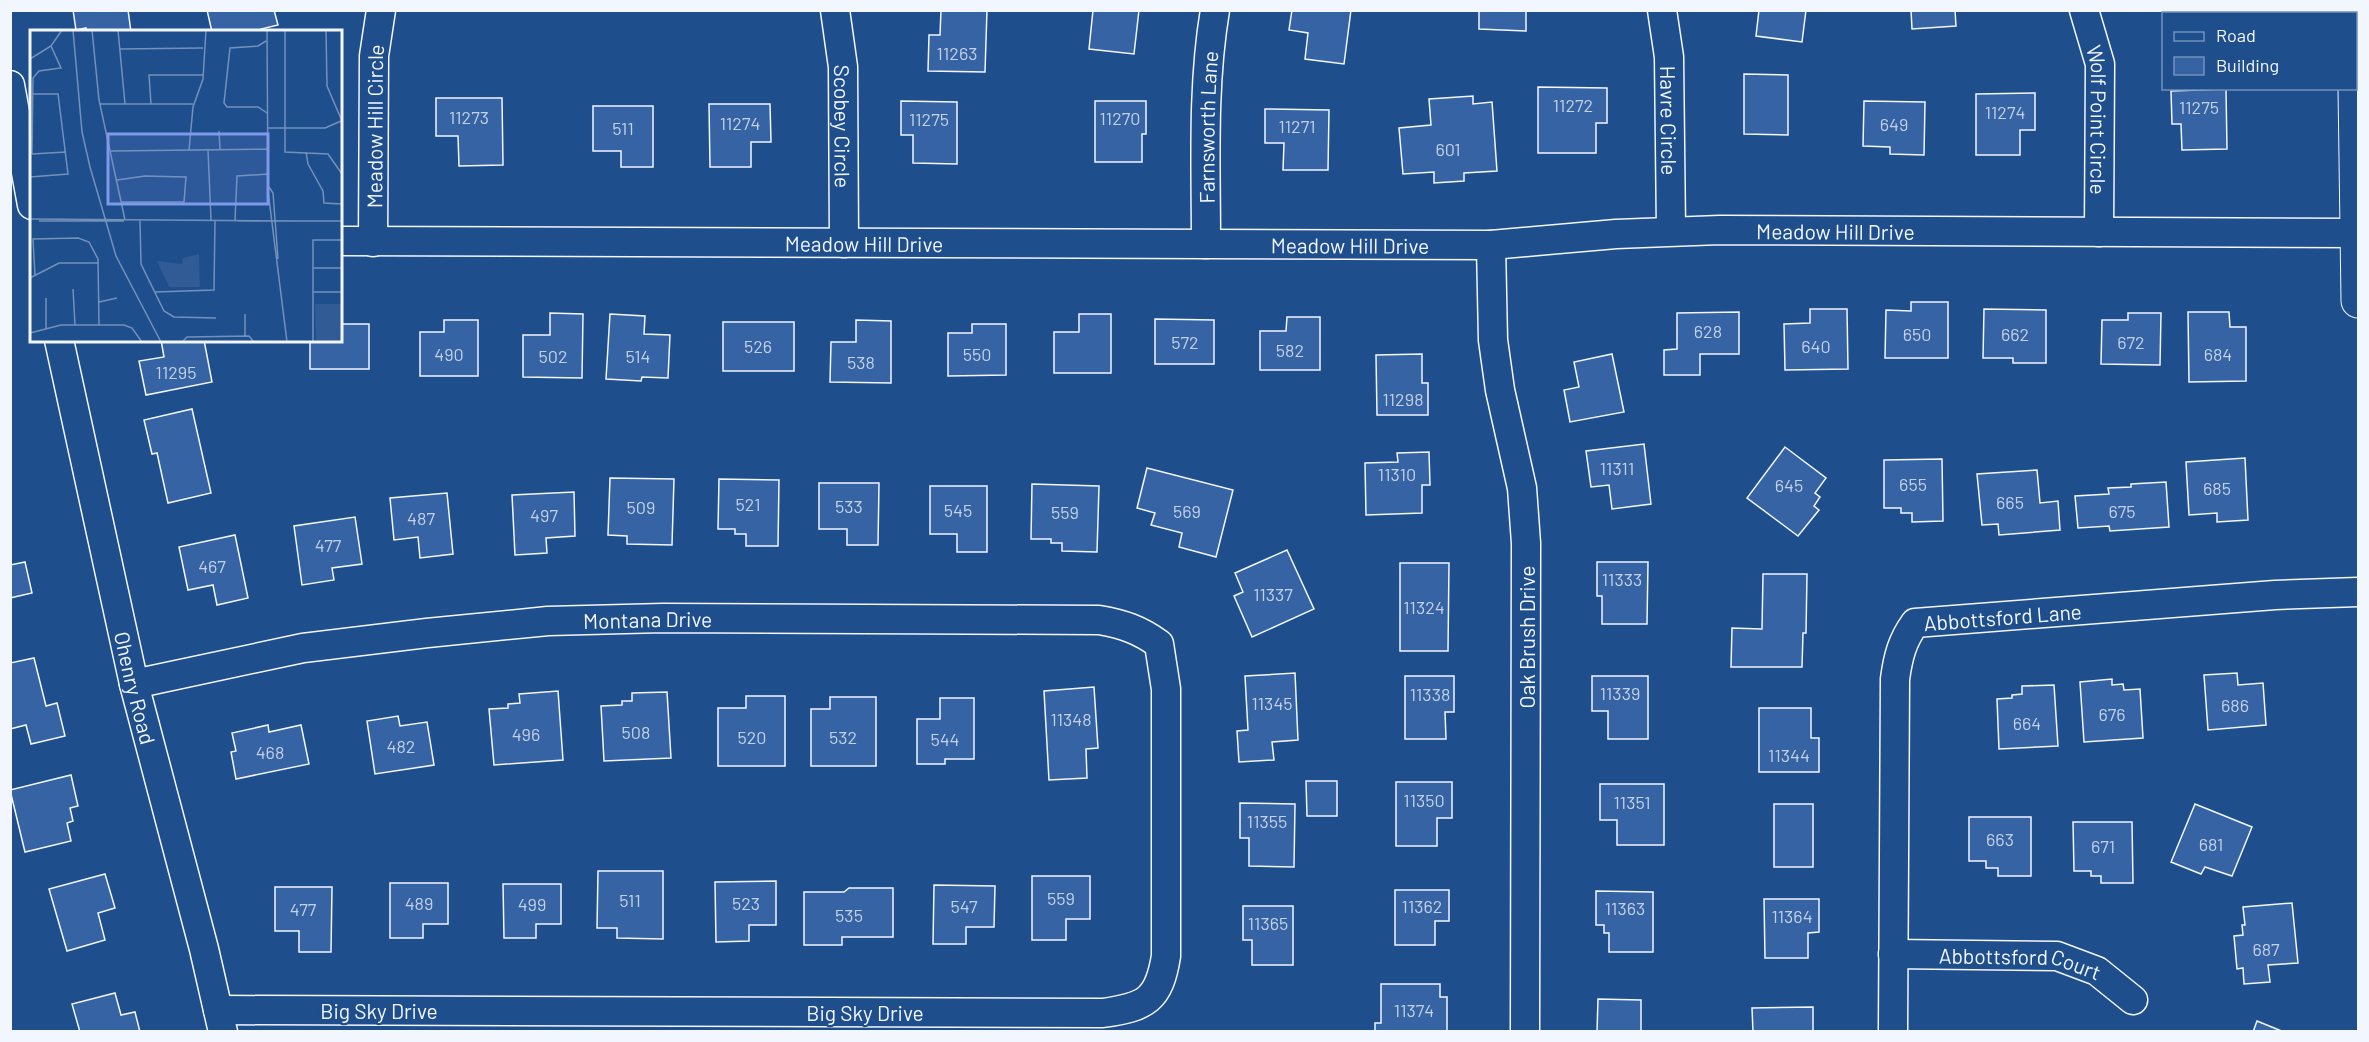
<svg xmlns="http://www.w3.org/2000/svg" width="2369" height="1042" viewBox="0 0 2369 1042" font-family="Barlow,sans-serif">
<rect width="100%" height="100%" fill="#1f4e8c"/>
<g fill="#3563a3" stroke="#f2f6ff" stroke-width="1.5">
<polygon points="73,10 128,10 131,32 87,32 86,28 76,30"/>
<polygon points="207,10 274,10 278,25 261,29 261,32 212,32"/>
<polygon points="941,10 987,10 985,72 928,71 929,35 940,35"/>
<polygon points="1093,10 1139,10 1134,54 1089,49"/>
<polygon points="1292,10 1351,10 1344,64 1305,59 1308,33 1289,30"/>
<polygon points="1479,10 1526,10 1526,31 1479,29"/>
<polygon points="1759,10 1806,10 1802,42 1756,36"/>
<polygon points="1911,10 1955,10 1956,26 1912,29"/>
<rect x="2175" y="10" width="49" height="4"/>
<polygon points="1744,74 1788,75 1788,135 1744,134"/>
<polygon points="1538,87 1607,88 1607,123 1596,123 1596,153 1538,153"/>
<polygon points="2226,89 2227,149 2182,150 2181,124 2172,124 2171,91"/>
<polygon points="2035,93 2035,130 2020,130 2020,155 1976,155 1976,94"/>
<polygon points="1473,96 1473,104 1492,102 1497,171 1464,173 1464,181 1434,183 1434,172 1403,174 1399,128 1431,125 1429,99"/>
<polygon points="436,98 502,98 503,165 459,166 458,136 436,136"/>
<polygon points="901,101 957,102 957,164 913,163 913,135 901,135"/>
<polygon points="1095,101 1146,101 1146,134 1142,134 1142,162 1095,162"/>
<polygon points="1864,101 1925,102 1924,155 1890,154 1890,147 1863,146"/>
<polygon points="709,104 770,104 771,142 751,142 751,167 710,167"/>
<polygon points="593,106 653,106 653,167 621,167 621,151 593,151"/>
<polygon points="1265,109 1329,110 1328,170 1283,170 1284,143 1265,143"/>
<polygon points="1911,302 1948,302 1948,358 1885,358 1886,310 1911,311"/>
<polygon points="1810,309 1847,309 1848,369 1785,370 1784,324 1810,323"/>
<polygon points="1984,309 2046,310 2046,363 2013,363 2013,358 1983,358"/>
<polygon points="1739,312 1739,354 1700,354 1700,375 1664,375 1664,350 1677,349 1677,313"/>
<polygon points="2188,312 2229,312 2230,327 2246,327 2246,381 2189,382"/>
<polygon points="550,313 583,314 582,378 523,377 523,335 550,335"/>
<polygon points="2128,313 2161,313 2160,365 2101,364 2102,320 2128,320"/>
<polygon points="610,314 645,316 644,334 670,335 668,378 642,377 641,381 606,379"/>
<polygon points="1079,314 1111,314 1111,373 1054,373 1054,332 1079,332"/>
<polygon points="1287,317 1320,317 1320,370 1260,370 1260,331 1286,331"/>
<polygon points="1155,319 1214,320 1214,364 1155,364"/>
<polygon points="444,320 478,320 478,376 420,376 420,332 444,332"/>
<polygon points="856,320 891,321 891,383 830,382 831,342 856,342"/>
<rect x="723" y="322" width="71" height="49"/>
<polygon points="340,324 369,324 369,369 310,369 310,340 340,340"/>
<polygon points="972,324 1006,324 1006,375 948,376 948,333 972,333"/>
<polygon points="161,340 204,340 212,382 146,395 139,361 164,357"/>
<polygon points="1422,354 1422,383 1428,383 1428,415 1377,415 1376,355"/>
<polygon points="1612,354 1624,412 1570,422 1564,390 1579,387 1574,362"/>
<polygon points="192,409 211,493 168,503 157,453 152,454 144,420"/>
<polygon points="1644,444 1651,504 1612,509 1609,485 1591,487 1586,451"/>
<polygon points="1785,447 1826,478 1815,493 1820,497 1814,506 1819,510 1798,536 1747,498"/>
<polygon points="1429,452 1430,485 1422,485 1422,513 1366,515 1365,463 1398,462 1397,453"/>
<polygon points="2245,458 2248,520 2217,522 2217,513 2189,515 2186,462"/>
<polygon points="1942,459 1943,521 1912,522 1912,513 1901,513 1901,508 1884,508 1884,460"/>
<polygon points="1147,468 1233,490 1216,557 1179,547 1182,533 1151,525 1155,513 1137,508"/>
<polygon points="2037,470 2040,503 2058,501 2060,530 1999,535 1998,524 1982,525 1977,474"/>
<polygon points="610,478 674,479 672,545 627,544 627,536 608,535"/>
<polygon points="719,479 779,480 778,546 746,546 746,534 735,534 735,529 718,529"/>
<polygon points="2166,482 2169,527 2110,531 2109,526 2078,528 2075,496 2109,494 2108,488 2131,487 2131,484"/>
<polygon points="819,483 879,483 878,545 847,545 847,529 819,529"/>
<polygon points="1032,484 1099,486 1097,552 1062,551 1062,543 1051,543 1051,539 1031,539"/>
<polygon points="930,486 987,486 987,552 957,552 957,534 930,534"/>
<polygon points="574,492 575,536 546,538 547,553 515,555 512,495"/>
<polygon points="447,493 453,554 420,558 418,537 394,540 390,498"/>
<polygon points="355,517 362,564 332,568 334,580 302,585 294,526"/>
<polygon points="235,535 248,598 217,605 213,585 188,590 179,547"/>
<polygon points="1287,550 1314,609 1252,637 1234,596 1243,592 1235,573"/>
<polygon points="25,562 32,593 10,598 10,565"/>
<polygon points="1597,562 1648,562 1647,624 1602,624 1602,596 1597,596"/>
<polygon points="1400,563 1449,563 1448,651 1400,651"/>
<polygon points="1763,574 1807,574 1806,633 1803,633 1802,667 1731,667 1732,628 1762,629"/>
<polygon points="34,658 46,706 57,703 65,736 31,744 26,725 10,729 10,663"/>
<polygon points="1295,673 1298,740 1272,742 1274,760 1239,762 1237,731 1248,730 1245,676"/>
<polygon points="2237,673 2238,685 2263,683 2266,725 2208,730 2204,675"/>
<polygon points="1405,676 1454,676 1454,712 1445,712 1446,739 1405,739"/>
<polygon points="1592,676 1648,676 1648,739 1608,739 1608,711 1592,711"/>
<polygon points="2112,679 2112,685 2123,684 2124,690 2140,689 2143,738 2084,742 2080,682"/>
<polygon points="2054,685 2058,746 1999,749 1997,699 2012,698 2012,695 2022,694 2022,686"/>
<polygon points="1094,687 1098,748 1086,749 1087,778 1049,780 1044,691"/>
<polygon points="558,691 563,760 494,765 489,709 508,708 508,704 520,703 519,694"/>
<polygon points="667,692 671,758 604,761 601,706 622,705 622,701 632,701 632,693"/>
<polygon points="746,696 785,696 785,766 718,766 718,708 746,708"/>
<polygon points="830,697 876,697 876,766 811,766 811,709 830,709"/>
<polygon points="940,698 974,698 974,759 945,759 945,764 917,764 917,719 940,719"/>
<polygon points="1759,708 1811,708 1811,738 1819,738 1819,772 1759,772"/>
<polygon points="398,716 400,726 427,722 434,765 375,774 367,721"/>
<polygon points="268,725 269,732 301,725 309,764 236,779 231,752 236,751 232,733"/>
<polygon points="71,775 78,806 70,808 73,821 67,823 71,841 25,852 10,790"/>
<polygon points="1306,781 1337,781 1337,816 1307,816"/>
<polygon points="1396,782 1452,782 1452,818 1437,818 1437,846 1396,846"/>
<polygon points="1600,784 1664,784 1664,845 1617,845 1617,820 1600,820"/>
<polygon points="1240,803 1295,804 1294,867 1249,866 1249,838 1240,838"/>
<rect x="1774" y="804" width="39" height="63"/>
<polygon points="2195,804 2252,827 2232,876 2205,867 2201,874 2171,862"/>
<polygon points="1969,817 2031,817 2031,876 1998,876 1998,868 1986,868 1986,861 1969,861"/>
<polygon points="2073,822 2132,822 2133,883 2101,883 2101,876 2091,876 2091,871 2074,871"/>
<polygon points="598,871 663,871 663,939 617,938 617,928 597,928"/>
<polygon points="105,874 115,908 98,913 105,940 67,951 49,889"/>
<polygon points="1032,876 1090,876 1090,919 1066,919 1066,940 1032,940"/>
<polygon points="776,881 776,925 749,925 749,941 716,942 715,882"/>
<polygon points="390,883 448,883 448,924 423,924 423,938 390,938"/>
<polygon points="503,884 561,884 561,924 536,924 536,938 504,938"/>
<polygon points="934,885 995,886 994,927 966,927 966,944 933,944"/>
<polygon points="275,887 332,887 331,952 299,952 299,931 275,931"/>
<polygon points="849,888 893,888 893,937 842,937 842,945 804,945 804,892 844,892"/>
<polygon points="1395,890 1449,890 1449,921 1435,921 1435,945 1395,945"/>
<polygon points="1596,891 1653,892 1653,952 1609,952 1609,933 1604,933 1604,925 1596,925"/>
<polygon points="1764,899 1819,899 1819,932 1808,933 1808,958 1765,958"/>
<polygon points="2292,903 2298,963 2268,965 2270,982 2244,984 2243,968 2237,969 2234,936 2243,935 2242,925 2245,925 2243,907"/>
<polygon points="1243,906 1293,906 1293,965 1252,965 1252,940 1243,940"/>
<polygon points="1381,984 1440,984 1440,997 1447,997 1447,1032 1375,1032 1375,1023 1381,1023"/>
<polygon points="115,993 121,1015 135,1012 140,1032 80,1032 72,1004"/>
<polygon points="1598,999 1641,1000 1641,1032 1597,1032"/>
<polygon points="1813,1007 1813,1032 1753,1032 1752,1008"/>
<polygon points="2257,1021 2284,1032 2253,1032"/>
</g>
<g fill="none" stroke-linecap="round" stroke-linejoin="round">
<g stroke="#f2f6ff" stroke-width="31">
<g id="street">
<path id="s1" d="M835,10l8,57 1,176"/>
<path id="s2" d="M1662,10l7,47 2,174"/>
<path id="s3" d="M2084,10l16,54 -1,168"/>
<polyline points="10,85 32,205"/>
<path id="s4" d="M340,241l1151,4 125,-11 104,-4 637,3"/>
<path id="s5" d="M373,242l1,-186 7,-46"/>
<path id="s6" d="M1206,244c0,-77 -4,-157 9,-234"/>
<polyline points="1491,245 1493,340 1500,390 1522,488 1526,543 1525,1032"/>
<path id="s7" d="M59,340l75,344 70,265 19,83"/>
<path id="s8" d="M134,684l169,-36 124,-15 121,-12 115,-3 436,2c24,4 41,10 60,24l7,45v267c-7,44 -20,51 -63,57l-885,-3"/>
<path id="s9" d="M1893,954l164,2 40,15 36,29"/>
<path id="s10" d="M1893,1032l2,-353c3,-22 7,-38 20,-56l360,-28 83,-3"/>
</g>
</g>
<g stroke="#f2f6ff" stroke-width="35">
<g id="primary">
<polyline points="2355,14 2355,10"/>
<polyline points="2355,88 2358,301"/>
</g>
</g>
<use href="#street" stroke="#1f4e8c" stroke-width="28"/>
<use href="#primary" stroke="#1f4e8c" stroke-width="33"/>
</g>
<g text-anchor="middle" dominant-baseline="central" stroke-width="4.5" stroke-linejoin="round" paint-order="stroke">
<g font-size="18" fill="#c3d1e8">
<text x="957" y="53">11263</text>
<text x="1573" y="105">11272</text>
<text x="2199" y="107">11275</text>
<text x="2005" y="112">11274</text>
<text x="469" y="117">11273</text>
<text x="1120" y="118">11270</text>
<text x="929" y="119">11275</text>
<text x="740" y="123">11274</text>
<text x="1894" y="124">649</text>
<text x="1297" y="126">11271</text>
<text x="623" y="128">511</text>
<text x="1448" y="149">601</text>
<text x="1708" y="331">628</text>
<text x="1917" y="334">650</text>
<text x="2015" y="334">662</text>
<text x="1185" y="342">572</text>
<text x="2131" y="342">672</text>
<text x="758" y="346">526</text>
<text x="1816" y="346">640</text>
<text x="1290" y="350">582</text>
<text x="449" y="354">490</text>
<text x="977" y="354">550</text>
<text x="2218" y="354">684</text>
<text x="553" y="356">502</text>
<text x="638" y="356">514</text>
<text x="861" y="362">538</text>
<text x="176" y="372">11295</text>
<text x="1403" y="399">11298</text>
<text x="1617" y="468">11311</text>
<text x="1397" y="474">11310</text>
<text x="1913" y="484">655</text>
<text x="1789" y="485">645</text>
<text x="2217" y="488">685</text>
<text x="2010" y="502">665</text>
<text x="748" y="504">521</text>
<text x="849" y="506">533</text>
<text x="641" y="507">509</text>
<text x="958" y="510">545</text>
<text x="1187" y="511">569</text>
<text x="2122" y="511">675</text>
<text x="1065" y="512">559</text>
<text x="544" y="515">497</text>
<text x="421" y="518">487</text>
<text x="328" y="545">477</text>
<text x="212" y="566">467</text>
<text x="1622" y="579">11333</text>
<text x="1273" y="594">11337</text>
<text x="1424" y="607">11324</text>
<text x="1620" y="693">11339</text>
<text x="1430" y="694">11338</text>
<text x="1272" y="703">11345</text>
<text x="2235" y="705">686</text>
<text x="2112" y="714">676</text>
<text x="1071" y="719">11348</text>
<text x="2027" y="723">664</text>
<text x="636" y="732">508</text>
<text x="526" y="734">496</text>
<text x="752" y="737">520</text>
<text x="843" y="737">532</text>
<text x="945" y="739">544</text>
<text x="401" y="746">482</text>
<text x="270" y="752">468</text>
<text x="1789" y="755">11344</text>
<text x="1424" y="800">11350</text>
<text x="1632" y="802">11351</text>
<text x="1267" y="821">11355</text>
<text x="2000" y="839">663</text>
<text x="2211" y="844">681</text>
<text x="2103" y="846">671</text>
<text x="1061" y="898">559</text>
<text x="630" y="900">511</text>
<text x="419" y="903">489</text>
<text x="746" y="903">523</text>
<text x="532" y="904">499</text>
<text x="964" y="906">547</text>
<text x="1422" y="906">11362</text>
<text x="1625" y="908">11363</text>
<text x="303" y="909">477</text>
<text x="849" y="915">535</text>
<text x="1792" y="916">11364</text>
<text x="1268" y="923">11365</text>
<text x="2266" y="949">687</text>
<text x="1414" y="1010">11374</text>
</g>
<g font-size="21" fill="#f2f6ff" stroke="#1f4e8c">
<text stroke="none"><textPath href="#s2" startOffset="111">Havre Circle</textPath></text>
<text stroke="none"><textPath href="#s3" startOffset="112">Wolf Point Circle</textPath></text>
<text stroke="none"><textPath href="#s5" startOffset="116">Meadow Hill Circle</textPath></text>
<text stroke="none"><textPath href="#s1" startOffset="117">Scobey Circle</textPath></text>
<text stroke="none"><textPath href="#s6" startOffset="117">Farnsworth Lane</textPath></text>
<text stroke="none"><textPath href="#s4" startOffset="1496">Meadow Hill Drive</textPath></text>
<text stroke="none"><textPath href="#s4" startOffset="524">Meadow Hill Drive</textPath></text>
<text stroke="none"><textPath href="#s4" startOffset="1010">Meadow Hill Drive</textPath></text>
<text stroke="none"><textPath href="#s10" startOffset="501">Abbottsford Lane</textPath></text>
<text stroke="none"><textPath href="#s8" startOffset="519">Montana Drive</textPath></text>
<text transform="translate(1526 637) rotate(-90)">Oak Brush Drive</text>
<text stroke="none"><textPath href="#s7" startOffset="356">Ohenry Road</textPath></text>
<text stroke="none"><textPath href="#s9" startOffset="128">Abbottsford Court</textPath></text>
<text x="379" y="1010">Big Sky Drive</text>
<text x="865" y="1012">Big Sky Drive</text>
</g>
</g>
<g transform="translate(30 30)">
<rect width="312" height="312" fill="#1f4e8c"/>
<path d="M169,224l1,33h-31l-12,-26 25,3 1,-6zM285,274h27v37h-26z" fill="#305b95"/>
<path fill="none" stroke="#7391ba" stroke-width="1.5" d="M43,0l9,102 8,35 26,89 45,86M62,0l7,70 26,120M88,0l7,74M237,0l1,161 19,151M255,0v122l43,2 14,20M296,0l1,56 15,35M236,11l-8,5 -28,2 -6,55 3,4h31l9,6M89,19l84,-1M0,29l21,-13 11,-16M70,74h93M121,74l-2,-29h54M238,98h57l16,-7M189,101l1,18M159,120l4,-43 10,-28 3,-49M178,120l3,70M81,121l156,-2M276,122l2,12 15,27 1,12 18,1M2,124l1,-76 6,-7 22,-3 -10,-22M2,124l34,-2M0,147l38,-3 -10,-80h-26M87,150l28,-4 41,1 -2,25h-62M239,157l4,6 5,66M0,189l268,2M110,190l1,44 23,47 10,6 42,1M205,190l2,-44 31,-2M9,191h85M207,191h105M283,238h29M5,245l-2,-36 45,-1 11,4 9,17 1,66M0,248l29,-15h40M43,259l2,36M125,262l59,-2 1,-70M283,262h29M69,272l18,-4M215,284v22M16,299v-31M0,303l31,-8h63l8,3 10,14M152,312l5,-5 62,-1 5,6M283,312v-102h29"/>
<path fill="#7d9aea" fill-opacity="0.15" stroke="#7d9aea" stroke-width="3" d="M78,104h160v70h-160z"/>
<rect width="312" height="312" fill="none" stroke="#f2f6ff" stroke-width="3"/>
</g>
<rect width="2369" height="1042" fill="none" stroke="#f2f6ff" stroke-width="24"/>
<rect x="2162" y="12" width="195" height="78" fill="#1f4e8c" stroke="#7391ba" stroke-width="1.5"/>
<rect x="2174" y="32" width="30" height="9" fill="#1f4e8c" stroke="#7391ba" stroke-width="1.5"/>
<text x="2216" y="42" font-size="18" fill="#f2f6ff">Road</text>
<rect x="2174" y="57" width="30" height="18" fill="#3563a3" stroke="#7391ba" stroke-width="1.5"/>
<text x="2216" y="72" font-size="18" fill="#f2f6ff">Building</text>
</svg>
